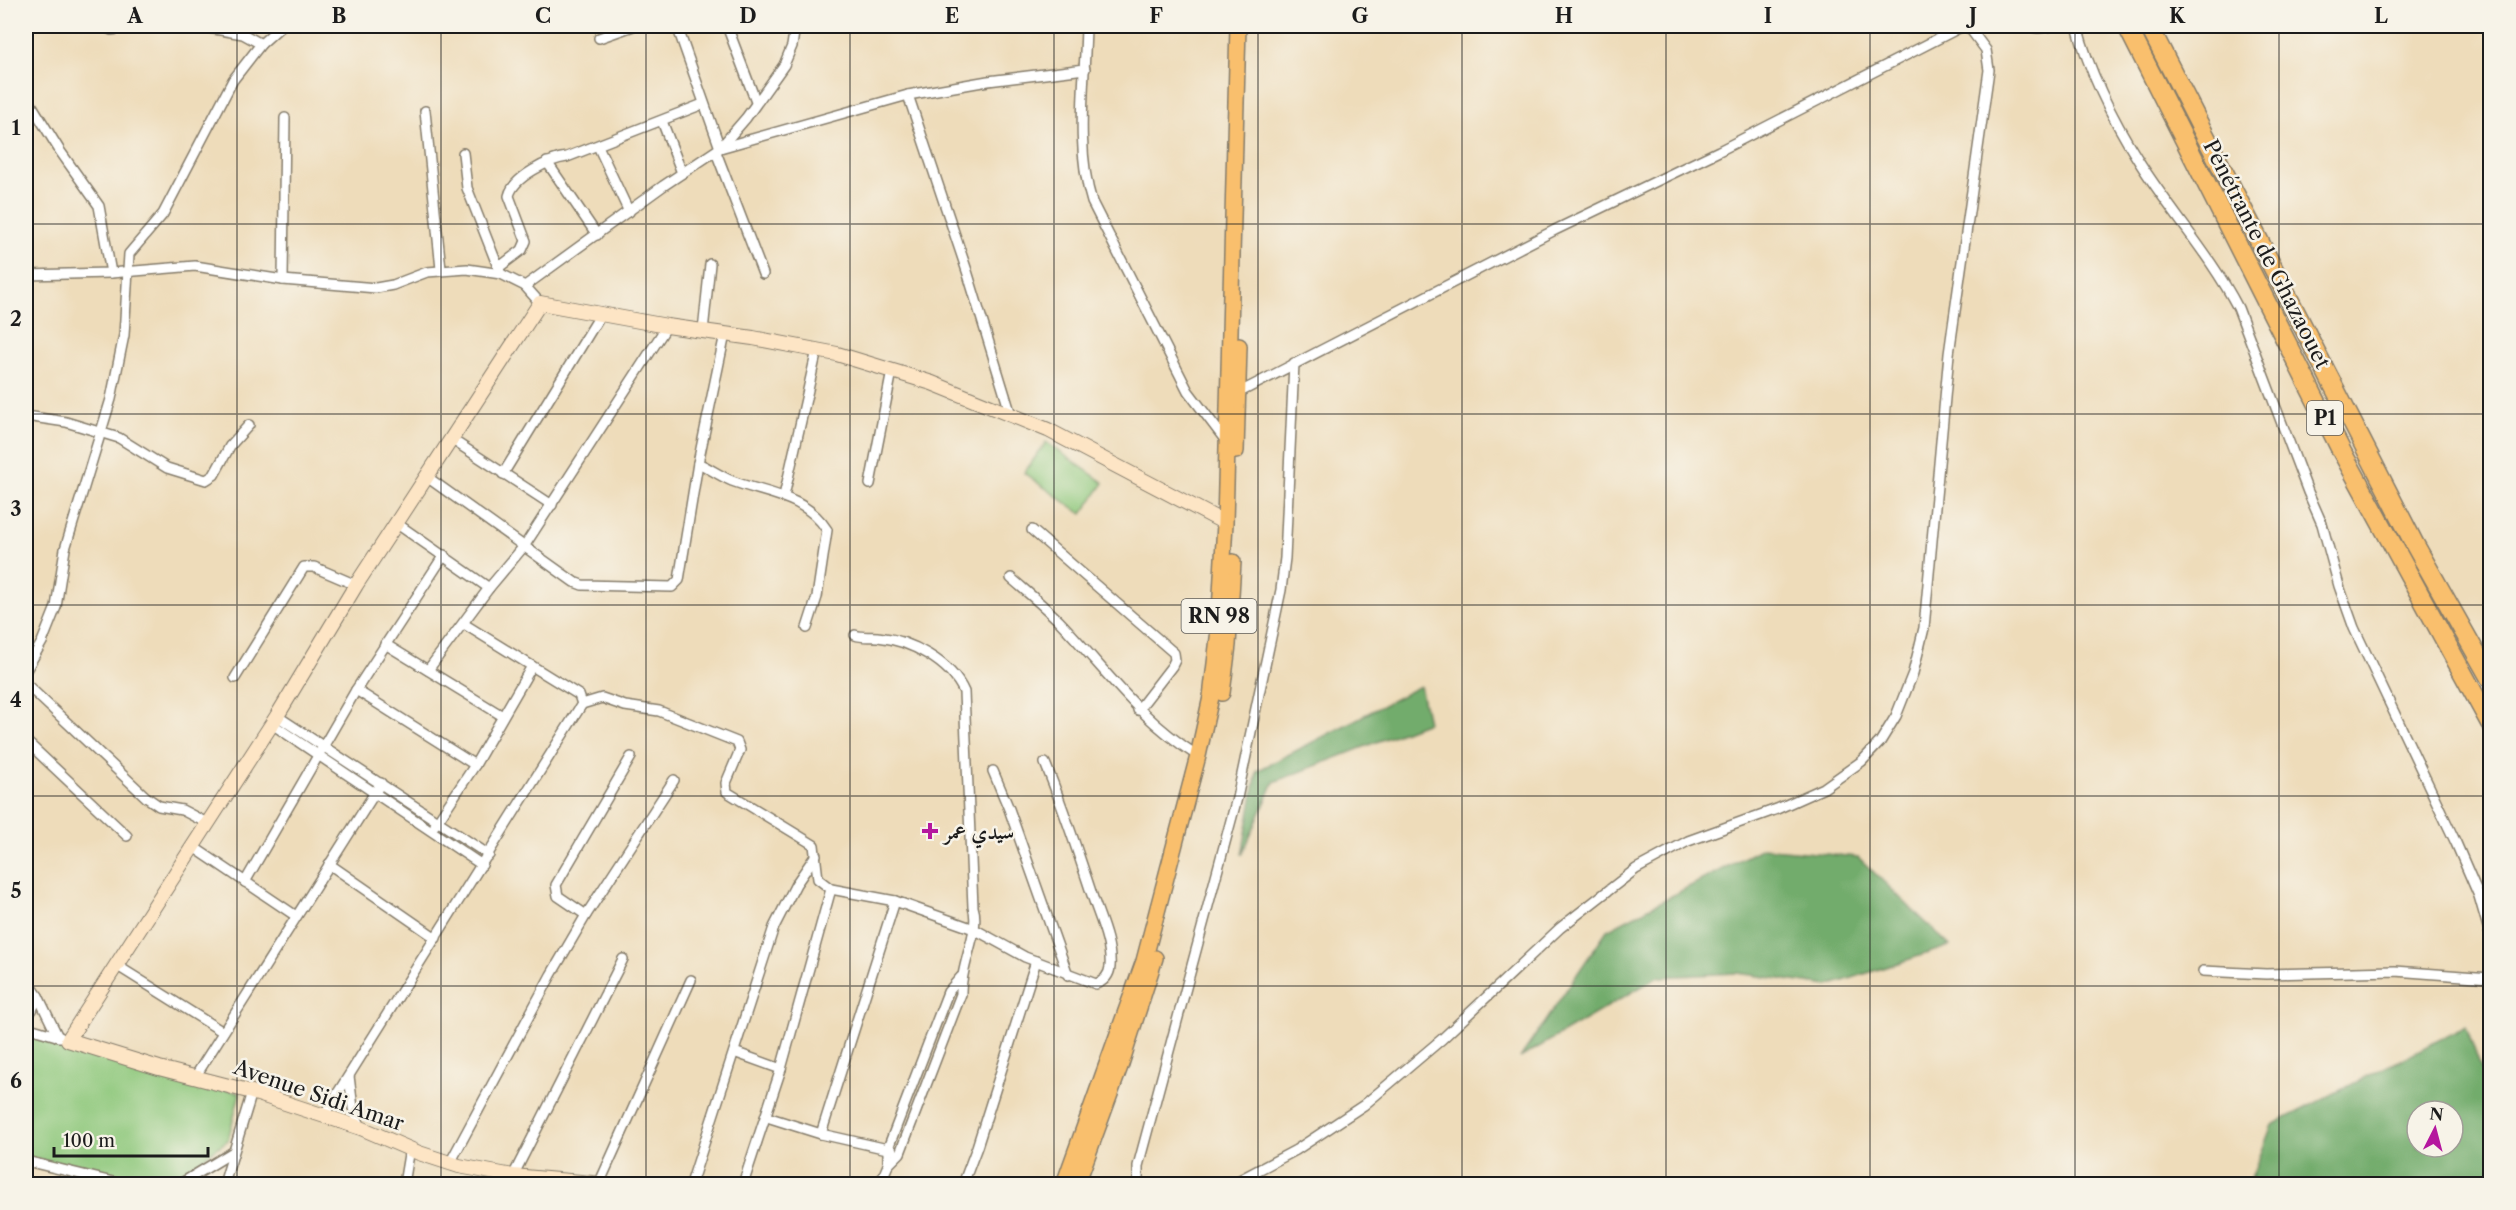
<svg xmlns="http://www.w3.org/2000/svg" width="2516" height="1210" viewBox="0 0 2516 1210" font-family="'Libre Caslon Text',Amiri,serif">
<rect width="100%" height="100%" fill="#f7f3e8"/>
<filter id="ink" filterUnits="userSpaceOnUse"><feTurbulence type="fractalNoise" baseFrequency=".0167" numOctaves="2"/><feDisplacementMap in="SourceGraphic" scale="12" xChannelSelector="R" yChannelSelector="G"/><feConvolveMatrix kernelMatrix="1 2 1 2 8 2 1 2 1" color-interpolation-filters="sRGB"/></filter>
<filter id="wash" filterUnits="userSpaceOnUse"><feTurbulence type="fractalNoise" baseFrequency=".008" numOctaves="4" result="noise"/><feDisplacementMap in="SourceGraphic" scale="24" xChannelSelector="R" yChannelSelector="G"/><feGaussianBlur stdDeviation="1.35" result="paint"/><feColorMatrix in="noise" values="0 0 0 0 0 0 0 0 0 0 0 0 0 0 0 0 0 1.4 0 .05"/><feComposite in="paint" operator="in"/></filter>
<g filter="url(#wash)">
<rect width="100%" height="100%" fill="#eedcba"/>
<g fill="#8ec87c" stroke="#55724c" stroke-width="1.5">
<polygon points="1046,442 1104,483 1082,514 1024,473"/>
<polygon points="26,1033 117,1062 240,1093 228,1140 178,1176 152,1184 26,1157"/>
</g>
<g fill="#72ac6c" stroke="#476444" stroke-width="1.5" fill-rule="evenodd">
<polygon points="1420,686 1428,722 1274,782 1242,855 1257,771"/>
<polygon points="1762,848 1858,857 1950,946 1828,986 1737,973 1658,977 1520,1058 1607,930"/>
<path d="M2466,1026l24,68v90h-241l23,-59zM2417,1111h36v36h-36z"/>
</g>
</g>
<g filter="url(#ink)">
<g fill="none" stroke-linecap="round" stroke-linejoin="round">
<g stroke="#857c6b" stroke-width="12">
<g id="street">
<polyline points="103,26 111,30 137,26"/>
<polyline points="198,26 243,34 261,44"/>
<polyline points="677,26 720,148 908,95 988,81 1085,69"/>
<polyline points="727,26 756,102"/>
<path d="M1086,26c-1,56 -11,122 6,176l96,189 38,50"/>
<polyline points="2028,26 2038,28 2051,26"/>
<path d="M2077,26c13,49 36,94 63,137 31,49 71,93 98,145l70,184 14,32 17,62 15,42 102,215 23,53 11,38"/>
<polyline points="599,38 633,26"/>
<polyline points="908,95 967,271 1011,415"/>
<polyline points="26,96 60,151 99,206 111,273"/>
<polyline points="425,111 441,269"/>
<polyline points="662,121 682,173"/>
<polyline points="598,146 629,212"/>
<polyline points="716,152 763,274"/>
<polyline points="463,153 467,188 500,272"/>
<polyline points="547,162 597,235"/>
<path d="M498,268l24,-18 4,-9 -17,-45c4,-19 41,-37 58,-39l136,-53"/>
<polyline points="26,275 111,273 195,266 283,280 376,288 393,285 427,272 467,269 501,274 525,286 540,303"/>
<polyline points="283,280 285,118"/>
<polyline points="525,286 663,186 720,148 746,118 784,65 792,46 795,26"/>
<polyline points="703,331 710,264"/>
<polyline points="1238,393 1555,230 1719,151 1963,26"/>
<polyline points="26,416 66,422 119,438 167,468 206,480 214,475 230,446 249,425"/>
<polyline points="451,439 552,505"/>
<path d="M698,463c11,5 22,13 34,18 34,13 73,14 95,49l-10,67 -10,31"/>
<polyline points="503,474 601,314"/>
<polyline points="427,477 574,582 582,585 672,587 679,580 698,463 725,334"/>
<polyline points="870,484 892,371"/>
<polyline points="784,496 817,350"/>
<polyline points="396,523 489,588"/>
<polyline points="1032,530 1174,653 1175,660 1172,666 1138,710"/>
<path d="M1011,578c16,14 33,28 48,43 49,51 78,96 139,135"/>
<path d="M855,635c8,3 15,1 23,2 32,3 73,25 86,55l9,215c8,23 -13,58 -12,87l-61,159 -12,12"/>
<polyline points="385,644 501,715"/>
<polyline points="26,670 42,642 56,607 65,549 111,399 124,335 129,254 163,214 233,80 261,44 281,26"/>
<polyline points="428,670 489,588 525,545 667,326"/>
<polyline points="235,678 304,567 314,567 356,585"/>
<polyline points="26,684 146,797 159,806 182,810 207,823"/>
<polyline points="356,690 475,765"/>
<path d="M582,704l20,-6 23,8 34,5 78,31 3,8 -14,33 1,9 87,53 4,34 13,10 64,12 79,28 51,28 71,27c8,-3 13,-8 14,-17 2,-24 -11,-50 -18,-72 -15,-45 -29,-89 -47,-132"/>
<polyline points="277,716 489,855"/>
<polyline points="272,724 482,865"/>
<polyline points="26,741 127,836"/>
<polyline points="993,771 1009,809 1068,975"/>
<polyline points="435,825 475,765 532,666"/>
<polyline points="192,846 296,916"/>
<polyline points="329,864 436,938"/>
<polyline points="245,882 356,690 444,555"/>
<polyline points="586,915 558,896 556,885 631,757"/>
<polyline points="116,965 223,1032"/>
<polyline points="2203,971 2266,974 2395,971 2490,978"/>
<polyline points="26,978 38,996 58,1037"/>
<polyline points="26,1018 32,1010 38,996"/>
<polyline points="26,1027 60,1037"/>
<polyline points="734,1052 781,1069"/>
<polyline points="349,1076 353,1108 361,1128"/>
<polyline points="195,1077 381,783"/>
<polyline points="324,1115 582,704 579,695 464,624"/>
<polyline points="767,1117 821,1134 892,1150"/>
<polyline points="821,1134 895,901"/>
<polyline points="26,1161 121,1184"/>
<polyline points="450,1163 551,975 586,915 674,780"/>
<polyline points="513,1176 623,959"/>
<polyline points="180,1184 233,1152"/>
<polyline points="224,1184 252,1092"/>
<polyline points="404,1184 410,1148"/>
<polyline points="599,1184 691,980"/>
<polyline points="691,1184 774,927 796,884 816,855"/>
<polyline points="743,1184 781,1069 831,889"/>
<polyline points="880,1184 888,1165 888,1148 948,992 961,977"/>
<polyline points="963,1184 977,1147 1036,961"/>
<polyline points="1138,1184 1138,1166 1237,798 1281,590 1285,558 1294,363"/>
<polyline points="1232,1184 1296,1150 1364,1105 1442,1039 1560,928 1636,869 1688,841 1777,809 1824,788 1862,761 1880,742 1896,716 1913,673 1924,628 1949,354 1989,70 1986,50 1968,26"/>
</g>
</g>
<g stroke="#857c6b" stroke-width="16">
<polyline id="secondary" points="603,1184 513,1176 459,1166 419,1153 361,1128 252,1092 159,1068 68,1040 277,716 356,585 540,303 667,326 753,338 837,354 932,383 1048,430 1225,523"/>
</g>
<g stroke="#857c6b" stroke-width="18">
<g id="primary">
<polyline points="1236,451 1239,346"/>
<polyline points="1222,693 1228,645 1233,562"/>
<polyline points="1064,1184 1144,961 1198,756 1211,697 1219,630 1225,523 1238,26"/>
<polyline points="1077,1184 1121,1064 1155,958"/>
</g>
</g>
<g stroke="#857c6b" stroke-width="21">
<g id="highway">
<polyline points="2127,26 2342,452 2490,723"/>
<polyline points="2149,26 2415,545 2490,678"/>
</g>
</g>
<use href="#street" stroke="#fff" stroke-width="9"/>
<use href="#secondary" stroke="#fde5c5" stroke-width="14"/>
<use href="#primary" stroke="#f9bf6d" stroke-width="15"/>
<use href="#highway" stroke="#f9bf6d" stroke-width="18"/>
</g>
</g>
<path fill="none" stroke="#1c1c1c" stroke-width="1.5" stroke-opacity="0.55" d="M237,26v1158M441,26v1158M646,26v1158M850,26v1158M1054,26v1158M1258,26v1158M1462,26v1158M1666,26v1158M1870,26v1158M2075,26v1158M2279,26v1158M26,224h2464M26,414h2464M26,605h2464M26,796h2464M26,986h2464"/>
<path fill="#b5179e" stroke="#f7f3e8" stroke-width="2" d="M927 822h6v6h6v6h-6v6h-6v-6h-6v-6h6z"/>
<g text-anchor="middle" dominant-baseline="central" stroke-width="5" stroke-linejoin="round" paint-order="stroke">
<g fill="#f7f3e8" stroke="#5e5c59" stroke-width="1.5">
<rect x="2307" y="401" width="36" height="34" rx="4.5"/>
<rect x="1181.5" y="599" width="75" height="34" rx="4.5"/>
</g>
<g font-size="20" font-weight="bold" fill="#1c1c1c">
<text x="2325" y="418">P1</text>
<text x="1219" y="616">RN 98</text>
</g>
<g font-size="21" fill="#1c1c1c" stroke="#f7f3e8">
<text transform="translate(2267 254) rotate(63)">Pénétrante de Ghazaouet</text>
<text transform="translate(319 1095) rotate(19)">Avenue Sidi Amar</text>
</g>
<g font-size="21" font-weight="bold" fill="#1c1c1c" stroke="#f7f3e8" text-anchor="start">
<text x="944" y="831">سيدي عمر</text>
</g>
</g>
<rect width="2516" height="1210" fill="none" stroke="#f7f3e8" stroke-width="66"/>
<g transform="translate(2435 1129) rotate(6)"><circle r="28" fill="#f7f3e8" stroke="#9f9d96" stroke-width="1.5"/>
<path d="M0-4.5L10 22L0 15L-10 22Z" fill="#b5179e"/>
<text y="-9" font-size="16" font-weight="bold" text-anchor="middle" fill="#1c1c1c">N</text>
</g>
<path d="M54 1147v9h154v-9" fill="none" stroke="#1c1c1c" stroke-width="3"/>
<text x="63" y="1147" font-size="18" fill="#1c1c1c" stroke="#f7f3e8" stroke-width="4.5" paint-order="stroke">100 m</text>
<rect x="33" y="33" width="2450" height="1144" fill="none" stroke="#1c1c1c" stroke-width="2"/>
<g font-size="20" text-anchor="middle" font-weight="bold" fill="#1c1c1c">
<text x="135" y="23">A</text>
<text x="339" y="23">B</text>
<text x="543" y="23">C</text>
<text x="748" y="23">D</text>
<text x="952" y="23">E</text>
<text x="1156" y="23">F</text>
<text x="1360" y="23">G</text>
<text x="1564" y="23">H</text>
<text x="1768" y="23">I</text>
<text x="1973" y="23">J</text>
<text x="2177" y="23">K</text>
<text x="2381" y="23">L</text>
<text x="16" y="135">1</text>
<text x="16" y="326">2</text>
<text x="16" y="516">3</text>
<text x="16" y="707">4</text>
<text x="16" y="898">5</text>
<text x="16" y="1088">6</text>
</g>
</svg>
